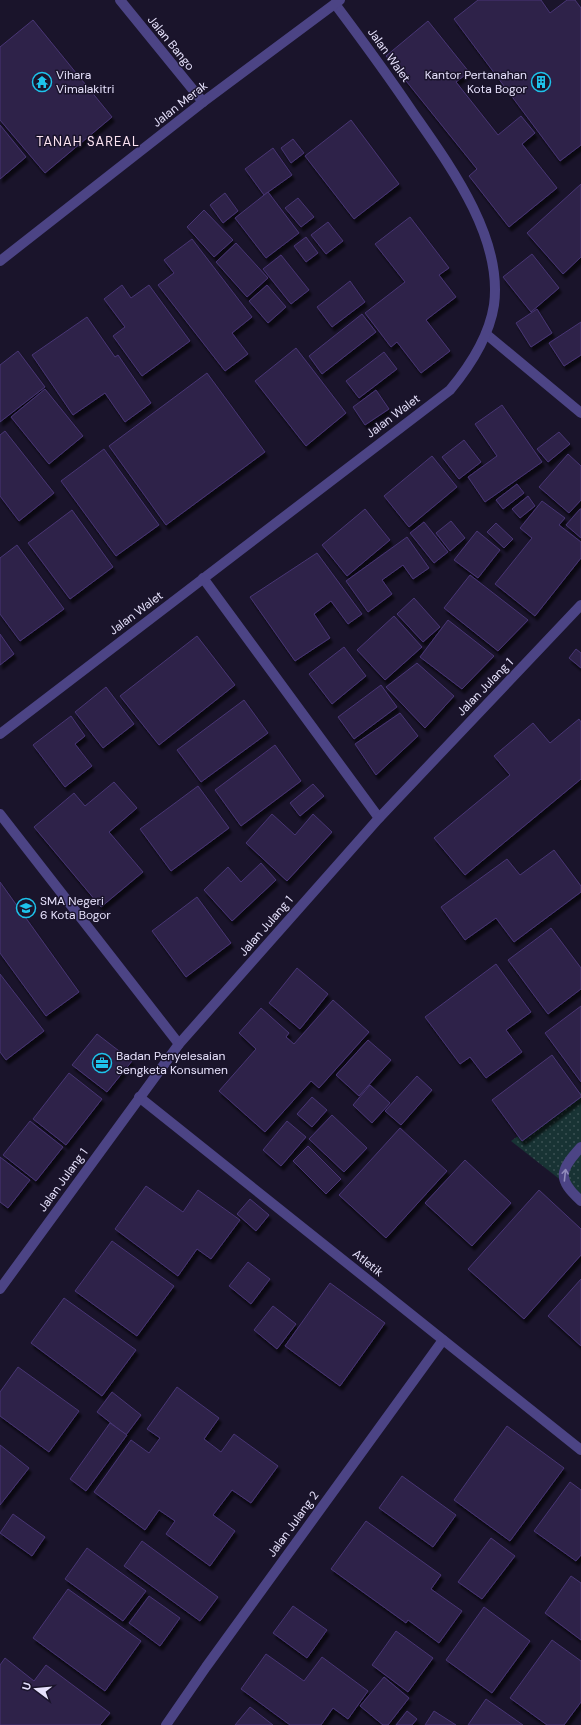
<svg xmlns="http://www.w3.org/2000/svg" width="581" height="1725" viewBox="0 0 581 1725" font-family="'DM Sans',sans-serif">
<defs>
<pattern id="grass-dots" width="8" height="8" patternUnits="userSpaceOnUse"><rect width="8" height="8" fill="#183334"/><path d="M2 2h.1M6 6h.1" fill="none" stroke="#3a5052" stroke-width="1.8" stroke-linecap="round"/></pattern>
<filter id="shadow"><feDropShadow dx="2.5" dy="4.5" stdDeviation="1" flood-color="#0009"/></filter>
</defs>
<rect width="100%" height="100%" fill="#1a142b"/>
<polygon fill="url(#grass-dots)" points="581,1092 581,1196 511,1141"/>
<g fill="#2e224a" stroke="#483674" filter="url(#shadow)">
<polygon points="478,0 541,0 550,13 567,0 575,0 581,8 581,145 560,161 454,19"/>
<polygon points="33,20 112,117 45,173 0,120 0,47"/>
<polygon points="428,21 469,72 456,82 498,135 521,116 535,133 522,144 557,188 509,227 469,176 477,169 386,56"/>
<polygon points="351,120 399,184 354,219 305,156"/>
<polygon points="0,125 26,157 0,179"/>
<polygon points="293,139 304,153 291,163 281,148"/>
<polygon points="273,148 292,175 264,195 245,169"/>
<polygon points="581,184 581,257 563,274 527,233"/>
<polygon points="268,192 299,233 266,258 235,218"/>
<polygon points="225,193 238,211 223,223 210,205"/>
<polygon points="298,198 314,217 301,227 285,208"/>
<polygon points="204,210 233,240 214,257 187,227"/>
<polygon points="410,217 449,268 439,275 456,297 426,320 450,351 421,373 397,342 391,347 365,313 405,282 375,244"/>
<polygon points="328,222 343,241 326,254 311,235"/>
<polygon points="306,237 318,253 306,262 294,246"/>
<polygon points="192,239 252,317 232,333 248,354 225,371 158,285 174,273 164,260"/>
<polygon points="236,243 268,278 247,297 216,262"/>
<polygon points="532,254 559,288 531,312 503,277"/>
<polygon points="281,255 309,290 291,304 263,269"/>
<polygon points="350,281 365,302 332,327 317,307"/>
<polygon points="122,285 131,298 149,285 190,341 142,376 113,336 125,327 104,299"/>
<polygon points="267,285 286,307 268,323 249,301"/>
<polygon points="537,309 552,333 531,347 516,323"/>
<polygon points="362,314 376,332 322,374 309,356"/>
<polygon points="87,317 115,357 118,355 151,403 125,422 105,393 73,415 32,355"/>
<polygon points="581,322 581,355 564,366 549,343"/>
<polygon points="296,348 346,413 306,446 255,381"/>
<polygon points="18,351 45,387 0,422 0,365"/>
<polygon points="384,352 397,369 359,398 346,381"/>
<polygon points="207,373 265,452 166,525 109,446"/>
<polygon points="45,389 83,436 49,464 11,417"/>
<polygon points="376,390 389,409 365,425 353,407"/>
<polygon points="502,405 542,462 485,502 468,477 497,456 475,424"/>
<polygon points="5,431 54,493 19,521 0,496 0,435"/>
<polygon points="559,432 570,444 548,462 537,449"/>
<polygon points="464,440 481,462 459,479 442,457"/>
<polygon points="104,449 159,525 116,556 61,481"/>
<polygon points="568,454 581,466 581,500 569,513 539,487"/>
<polygon points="432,456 457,487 409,527 384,496"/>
<polygon points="517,484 524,493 503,509 496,500"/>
<polygon points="528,496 535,506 520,518 512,509"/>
<polygon points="542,501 565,518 559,525 581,542 581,558 535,616 495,584 532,538 520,528"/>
<polygon points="365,509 390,540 347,576 322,545"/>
<polygon points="580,509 581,509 581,538 566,525"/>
<polygon points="72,510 113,567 70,599 28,543"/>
<polygon points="451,521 465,538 450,551 436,533"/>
<polygon points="424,522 448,552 434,563 410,533"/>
<polygon points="496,523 513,539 504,548 487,532"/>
<polygon points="477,531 500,550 478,578 454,560"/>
<polygon points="407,537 429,568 413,579 403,565 382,580 392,594 368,612 346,581"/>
<polygon points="17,545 64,609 20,641 0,614 0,558"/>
<polygon points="317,553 362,614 348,624 331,601 314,614 330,638 295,661 250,597"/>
<polygon points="470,575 528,620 498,651 444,608"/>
<polygon points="414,598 440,627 423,642 397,614"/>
<polygon points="394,616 422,647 385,680 357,650"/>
<polygon points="448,620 494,656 462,689 420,657"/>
<polygon points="0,634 14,654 0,665"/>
<polygon points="197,636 235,685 159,745 120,696"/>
<polygon points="344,647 366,676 332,704 309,674"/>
<polygon points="576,649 581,653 581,668 569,658"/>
<polygon points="417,663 454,696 425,728 386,687"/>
<polygon points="381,685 397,707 354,739 338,717"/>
<polygon points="106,687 134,724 103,748 75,712"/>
<polygon points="244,700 268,733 201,782 177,750"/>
<polygon points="400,713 418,736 376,775 355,744"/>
<polygon points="71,716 85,736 75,744 92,766 65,787 33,745"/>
<polygon points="579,719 581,722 581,779 465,875 434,838 510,775 494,756 533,723 550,743"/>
<polygon points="275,745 301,781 241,826 215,790"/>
<polygon points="114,782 137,808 109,832 143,872 101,907 34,827 74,793 85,806"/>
<polygon points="313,784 324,796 300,816 290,803"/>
<polygon points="198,786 229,828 171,871 140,829"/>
<polygon points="272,814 295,835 313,814 332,832 287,881 246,843"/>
<polygon points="554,850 581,886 581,892 514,942 496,918 465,940 441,907 507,859 520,875"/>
<polygon points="261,863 276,880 232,921 204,890 228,867 241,882"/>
<polygon points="0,882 79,992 46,1016 0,953"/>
<polygon points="197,897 231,943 186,977 152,931"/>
<polygon points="551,928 581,968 581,989 548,1014 508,960"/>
<polygon points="496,964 531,1012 506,1030 522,1052 486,1078 470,1057 460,1064 425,1017"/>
<polygon points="297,968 328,994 300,1029 269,1003"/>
<polygon points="0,974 44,1031 6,1060 0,1052"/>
<polygon points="333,1000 369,1032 319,1088 311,1081 265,1132 219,1091 256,1049 239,1033 261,1008 289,1033 286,1037 294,1044"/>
<polygon points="581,1006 581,1082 545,1033"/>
<polygon points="97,1034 132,1061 107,1092 72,1065"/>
<polygon points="368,1040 391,1060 359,1096 336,1075"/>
<polygon points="552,1055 581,1095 581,1097 522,1141 492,1100"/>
<polygon points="69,1073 102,1099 66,1145 33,1119"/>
<polygon points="417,1076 432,1090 401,1125 385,1111"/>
<polygon points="370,1085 390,1103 372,1123 353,1105"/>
<polygon points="312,1097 327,1110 312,1127 297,1114"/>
<polygon points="332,1115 367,1148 344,1172 309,1139"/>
<polygon points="30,1121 63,1147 36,1181 3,1155"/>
<polygon points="287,1121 306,1137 281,1166 263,1150"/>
<polygon points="400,1128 447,1171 386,1238 339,1195"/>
<polygon points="308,1146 341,1179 326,1194 293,1161"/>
<polygon points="0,1157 30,1180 8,1208 0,1202"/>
<polygon points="465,1160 511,1203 472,1246 425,1203"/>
<polygon points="146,1186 183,1212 198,1190 240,1220 211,1259 197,1249 178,1276 115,1229"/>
<polygon points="539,1190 581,1229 581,1255 524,1319 468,1269"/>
<polygon points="250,1199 269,1215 256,1231 237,1214"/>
<polygon points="112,1241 174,1286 137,1336 75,1291"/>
<polygon points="248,1262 270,1279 251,1304 229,1286"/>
<polygon points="581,1279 581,1346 548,1316"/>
<polygon points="330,1283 385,1323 340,1386 285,1346"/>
<polygon points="64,1298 136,1350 102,1396 31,1343"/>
<polygon points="273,1306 296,1324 277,1349 254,1330"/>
<polygon points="18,1367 79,1411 49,1452 0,1416 0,1392"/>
<polygon points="177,1387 219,1418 204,1439 221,1452 234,1434 278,1466 251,1503 232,1490 213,1515 235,1531 210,1566 166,1534 175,1521 159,1510 145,1530 94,1492 131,1440 149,1453 160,1438 147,1429"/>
<polygon points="112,1392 141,1415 126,1435 97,1412"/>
<polygon points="110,1423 127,1435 86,1491 70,1479"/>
<polygon points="507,1426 564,1468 510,1541 454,1500"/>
<polygon points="0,1445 29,1468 0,1505"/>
<polygon points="402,1476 456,1515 433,1547 379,1508"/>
<polygon points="570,1482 581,1490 581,1555 576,1561 534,1531"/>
<polygon points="13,1514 45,1537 32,1556 0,1533"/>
<polygon points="366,1521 441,1575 431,1589 462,1611 439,1643 408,1620 406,1623 331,1569"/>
<polygon points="491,1538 515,1556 482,1599 458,1582"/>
<polygon points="142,1541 218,1597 200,1621 124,1566"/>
<polygon points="87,1548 146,1591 123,1621 65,1579"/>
<polygon points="571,1576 581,1583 581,1640 545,1613"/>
<polygon points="68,1589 141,1641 105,1691 33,1638"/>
<polygon points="149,1596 180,1618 160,1646 129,1623"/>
<polygon points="293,1606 327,1630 307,1658 273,1633"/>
<polygon points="484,1607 530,1641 492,1693 446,1660"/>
<polygon points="396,1631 433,1658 408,1692 372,1665"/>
<polygon points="552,1640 581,1661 581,1702 564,1725 547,1725 510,1698"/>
<polygon points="266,1654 304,1681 322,1657 368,1691 348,1719 333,1708 321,1725 290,1725 241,1689"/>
<polygon points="5,1658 34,1681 46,1665 110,1713 100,1725 0,1725 0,1665"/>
<polygon points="384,1677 409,1698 388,1725 383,1725 360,1706"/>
<polygon points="486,1699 523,1725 468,1725"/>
<polygon points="250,1707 273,1725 235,1725"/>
<polygon points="407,1711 417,1719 412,1725 396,1725"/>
<polygon points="434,1711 456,1725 425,1725"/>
</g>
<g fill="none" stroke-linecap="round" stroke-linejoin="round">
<path stroke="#4c4485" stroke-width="10" d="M581,1147c-22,24 -24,32 0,54"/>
<g stroke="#4c4485" stroke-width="10">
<polyline points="120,0 203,102"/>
<polyline points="486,334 581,413"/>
<polyline points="203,578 379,818"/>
<path d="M0,734l450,-344c20,-24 39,-53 44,-85 9,-67 -43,-138 -80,-191 -25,-37 -52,-74 -79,-110"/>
<polyline points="0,814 179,1044"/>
<polyline points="139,1097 581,1450"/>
<polyline points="0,1289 179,1044 379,818 581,605"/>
<polyline points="166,1725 206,1667 443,1340"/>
</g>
<polyline stroke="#4c4485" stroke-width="10" points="0,261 203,102 340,0"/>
</g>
<defs><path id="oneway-shaft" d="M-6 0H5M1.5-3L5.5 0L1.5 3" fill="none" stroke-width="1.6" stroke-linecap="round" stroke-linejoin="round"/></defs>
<use stroke="#918bbb" href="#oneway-shaft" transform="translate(565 1175) rotate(-84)"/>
<defs>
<g id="temple-ring" transform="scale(1)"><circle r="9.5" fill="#1a142b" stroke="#1ec3eb" stroke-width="1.5"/><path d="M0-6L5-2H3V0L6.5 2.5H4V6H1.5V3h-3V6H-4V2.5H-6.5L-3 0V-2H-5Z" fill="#1ec3eb"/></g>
<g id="building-ring" transform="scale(1)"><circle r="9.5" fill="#1a142b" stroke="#1ec3eb" stroke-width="1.5"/><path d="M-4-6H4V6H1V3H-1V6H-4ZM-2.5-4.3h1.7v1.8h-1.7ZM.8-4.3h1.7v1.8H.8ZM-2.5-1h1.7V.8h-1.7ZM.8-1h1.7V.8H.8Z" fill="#1ec3eb"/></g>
<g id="school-ring" transform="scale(1)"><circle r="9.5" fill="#1a142b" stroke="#1ec3eb" stroke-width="1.5"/><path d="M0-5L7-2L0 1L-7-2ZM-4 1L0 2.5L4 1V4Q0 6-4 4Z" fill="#1ec3eb"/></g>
<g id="office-ring" transform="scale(1)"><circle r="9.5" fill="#1a142b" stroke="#1ec3eb" stroke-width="1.5"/><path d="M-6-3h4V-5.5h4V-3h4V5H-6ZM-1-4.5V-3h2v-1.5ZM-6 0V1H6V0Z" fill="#1ec3eb"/></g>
</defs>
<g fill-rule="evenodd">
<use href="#temple-ring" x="42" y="82"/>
<use href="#building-ring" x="541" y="82"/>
<use href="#school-ring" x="26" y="908"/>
<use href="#office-ring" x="102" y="1063"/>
</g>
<g text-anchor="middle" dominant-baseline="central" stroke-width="3" stroke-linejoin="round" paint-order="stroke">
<g font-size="12" fill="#e6e1fc" stroke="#1a142b">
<text transform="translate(171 43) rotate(51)">Jalan Bango</text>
<text transform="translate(389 55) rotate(54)">Jalan Walet</text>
<text transform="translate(180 104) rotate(-38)">Jalan Merak</text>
<text transform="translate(393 416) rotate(-37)">Jalan Walet</text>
<text transform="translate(136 613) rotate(-37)">Jalan Walet</text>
<text transform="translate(485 687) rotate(-46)">Jalan Julang 1</text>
<text transform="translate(266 926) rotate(-49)">Jalan Julang 1</text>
<text transform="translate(63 1180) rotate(-54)">Jalan Julang 1</text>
<text transform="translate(368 1263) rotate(39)">Atletik</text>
<text transform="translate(293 1524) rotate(-54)">Jalan Julang 2</text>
</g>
<g font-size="12" fill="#e6e1fc" stroke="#1a142b" text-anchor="start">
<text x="56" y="75">Vihara<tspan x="56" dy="14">Vimalakitri</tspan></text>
<text x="527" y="75" text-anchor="end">Kantor Pertanahan<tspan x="527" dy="14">Kota Bogor</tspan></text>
<text x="40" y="901">SMA Negeri<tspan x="40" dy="14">6 Kota Bogor</tspan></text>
<text x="116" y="1056">Badan Penyelesaian<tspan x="116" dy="14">Sengketa Konsumen</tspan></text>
</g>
<g font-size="13" letter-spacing="1" fill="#fce3f1" stroke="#1a142b">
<text x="88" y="141">TANAH SAREAL</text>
</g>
</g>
<g transform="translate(36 1689) rotate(286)" stroke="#1a142b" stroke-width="3" paint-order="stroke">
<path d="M0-3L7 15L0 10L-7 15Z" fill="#e6e1fc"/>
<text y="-6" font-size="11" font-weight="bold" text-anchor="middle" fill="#e6e1fc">U</text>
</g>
</svg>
